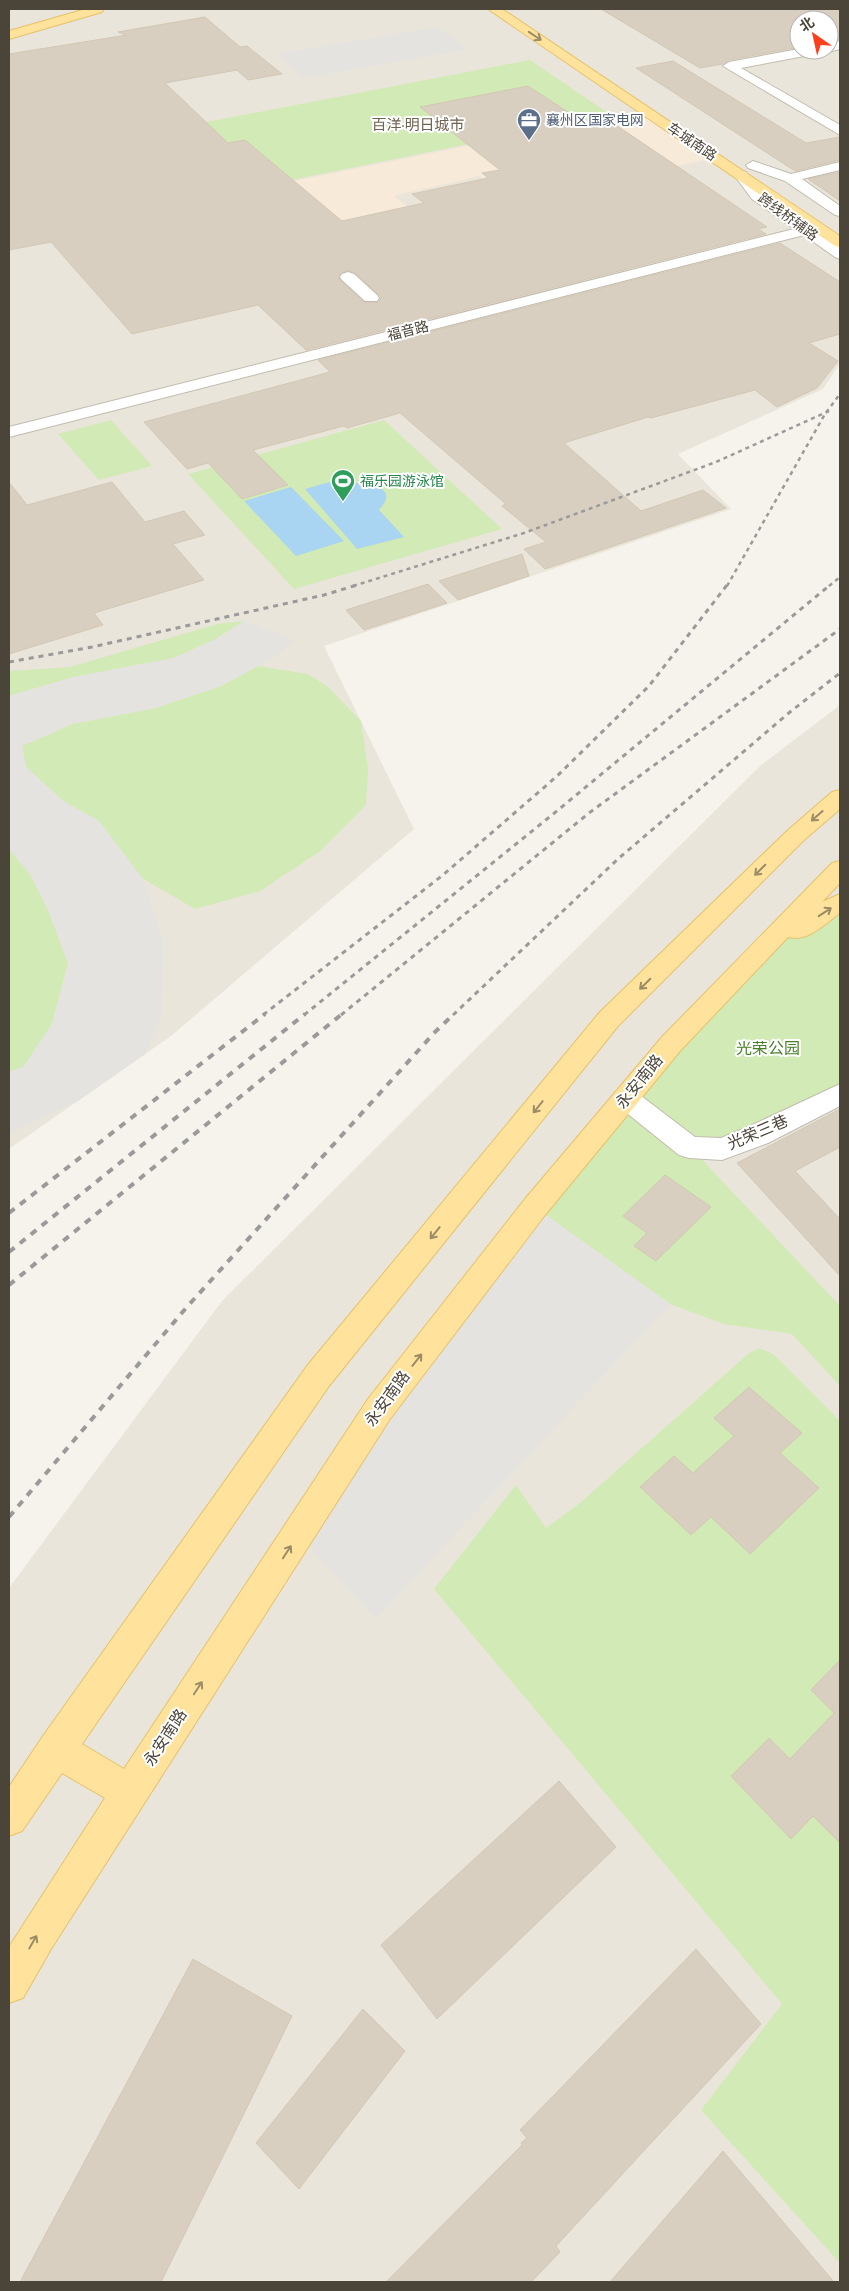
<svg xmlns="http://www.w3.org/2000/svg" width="849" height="2291" viewBox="0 0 849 2291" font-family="'Sofia Sans Condensed','Noto Sans SC',sans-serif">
<rect width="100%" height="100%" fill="#f6f3ec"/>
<g fill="#eae5da" fill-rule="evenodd">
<path d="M9,9h831v354l-17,26 -145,65 53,55 -407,137 90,183 -243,207 -162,113zM799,20h30v30h-30z"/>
<polygon points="840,705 840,2282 9,2282 9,1588 222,1301 760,766"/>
</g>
<polygon fill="#f7ead8" points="640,111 711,159 514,200 479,176 394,196 427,222 336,242 264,187"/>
<g fill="#d2eab5">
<polygon points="530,60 611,115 238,191 170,129"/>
<polygon points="111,420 152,466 99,480 58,434"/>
<polygon points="384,420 502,529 294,589 188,474"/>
<polygon points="244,621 216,639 174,658 74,677 9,696 9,671 70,667 217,624"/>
<polygon points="258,666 308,674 328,687 361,721 368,769 366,805 319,852 260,891 195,909 142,878 99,821 63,801 26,767 22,746 72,724 155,708 221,686"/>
<polygon points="9,849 30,874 49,912 68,964 52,1024 23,1067 9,1072"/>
<polygon points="840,902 840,1094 758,1135 690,1147 840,1306 840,1386 792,1334 724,1324 670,1304 535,1207 755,957"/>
<polygon points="759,1348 773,1354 840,1421 840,2263 701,2110 782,2004 434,1589 516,1485 546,1528 580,1503 748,1354"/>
</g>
<g fill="#e5e3e0">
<polygon points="437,27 469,49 304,78 277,54"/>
<polygon points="244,621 294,640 275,657 221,686 155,708 72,724 22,746 26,767 63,801 99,821 142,878 163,939 162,1017 145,1054 78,1101 9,1132 9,1072 23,1067 52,1024 68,964 49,912 30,874 9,849 9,696 74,677 174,658 216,639"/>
<polygon points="535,1207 670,1304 376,1619 298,1535"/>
</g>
<g fill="#a9d4f2">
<path d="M347,477l6,6c18,0 47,5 26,27l25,27 -47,12 -52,-60z"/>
<polygon points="291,487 344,541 296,556 244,501"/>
</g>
<g fill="#d8cfc1" stroke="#d3c7b4" fill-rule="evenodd">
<polygon points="601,9 840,9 840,39 829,42 829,20 799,20 799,47 729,60 723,64 700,68"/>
<path d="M205,17l35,30 7,-1 35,28 -34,6 -11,-10 -72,13 63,60 17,-3 97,81 82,-18 -12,-9 76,-16 -6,-5 18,-3 -80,-63 108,-21 60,39 22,-4 157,106 -9,2 8,5 -460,116 -48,-45 -126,29 -81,-92 -42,8v-196l118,-19 -9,-3zM347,270l8,3 23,21 3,3 -2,5h-15l-23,-21 -3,-5z"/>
<polygon points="673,61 806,143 840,137 840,160 795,171 636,68"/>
<polygon points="840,172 840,201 808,179"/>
<polygon points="780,243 840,282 840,334 809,343 838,361 817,388 777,407 755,390 651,418 648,417 564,443 641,511 703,490 726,508 545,569 524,549 546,542 502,506 506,504 400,413 347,428 344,426 253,450 288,485 242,499 208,463 187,469 144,422 330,372 318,360"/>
<polygon points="9,482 27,505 112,482 145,522 184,511 205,535 173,544 204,580 94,613 103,625 9,654"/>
<polygon points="522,554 529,576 458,600 439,581"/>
<polygon points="428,584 447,603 364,630 346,610"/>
<polygon points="840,1109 840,1147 795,1171 840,1219 840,1276 737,1163"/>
<polygon points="665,1175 711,1207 656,1261 634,1246 647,1233 623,1216"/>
<polygon points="749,1387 802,1433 780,1453 819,1488 750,1554 711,1517 691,1535 640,1487 674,1456 693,1473 734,1436 714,1418"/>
<polygon points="840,1660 840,1843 813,1816 791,1839 731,1776 769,1738 790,1759 834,1713 811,1690"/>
<polygon points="559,1781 616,1847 437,2019 381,1945"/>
<polygon points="696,1949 761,2024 556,2246 560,2252 531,2282 386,2282 522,2145 521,2143 527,2138 520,2130"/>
<polygon points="193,1959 292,2016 161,2282 20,2282"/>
<polygon points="363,2009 405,2051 299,2189 256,2143"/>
<polygon points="723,2151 834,2282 610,2282"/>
</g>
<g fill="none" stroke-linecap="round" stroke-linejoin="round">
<g stroke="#c2bbae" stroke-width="2">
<g id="minor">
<polygon points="840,41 840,49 829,52 824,50 829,50 829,44"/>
<polygon points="799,49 821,50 815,54 741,68 840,125 840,135 723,66 729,62"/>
<polygon points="753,161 791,174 840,162 840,170 802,179 840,206 840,216 835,215 785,181 748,168 746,165"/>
<polygon points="741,171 746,172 762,193 840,247 840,259 835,257 804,235 9,437 9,427 794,229 752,199 734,175"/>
<polygon points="348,272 354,274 377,295 379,298 377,301 365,301 342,280 340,277 342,274"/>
<polygon points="840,1084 840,1106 768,1143 722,1160 689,1158 679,1155 618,1106 614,1099 618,1092 627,1089 636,1092 695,1137 721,1138 748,1127"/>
</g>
</g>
<g stroke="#e6c16a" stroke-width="2">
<g id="major">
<polygon points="86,9 104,9 102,12 9,39 9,31"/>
<polygon points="488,9 502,9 840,236 840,247 835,246"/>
<path d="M840,790v19l-37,32 -185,185 -289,360 -247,358 42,25 244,-370 157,-200 137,-162 170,-174 8,-2v22l-18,19 18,-8v19c-14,10 -33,30 -52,24l-108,114 -135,164 -155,204 -339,530 -28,49 -14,5v-56l96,-149 -43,-25 -40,58 -13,5v-49l34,-51 264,-370 293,-354 187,-181 45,-39z"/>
</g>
</g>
<use href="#minor" fill="#fff" fill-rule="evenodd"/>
<use href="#major" fill="#ffe39c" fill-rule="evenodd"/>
<g stroke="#9a9a9a" stroke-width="2.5" stroke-dasharray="4 4" stroke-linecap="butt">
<polyline points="353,586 524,533 716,462 829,411"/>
<polyline points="727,586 825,414 840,394"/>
<polyline points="829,586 840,577"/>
</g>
<g stroke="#9a9a9a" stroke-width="3" stroke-dasharray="5 5" stroke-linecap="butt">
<polyline points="9,662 92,647 324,595 357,585"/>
<polyline points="263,1015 443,875 556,777 649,686 727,585"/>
<polyline points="304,1015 552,815 830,585"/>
<polyline points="341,1015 589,813 840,629"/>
<polyline points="453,1015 619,858 790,712 840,673"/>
</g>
<g stroke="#9a9a9a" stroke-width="4" stroke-dasharray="7 7" stroke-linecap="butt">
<polyline points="9,1213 265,1014"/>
<polyline points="9,1252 305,1014"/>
<polyline points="9,1285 342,1014"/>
<polyline points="9,1517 186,1308 435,1032 454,1014"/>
</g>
</g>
<defs><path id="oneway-shaft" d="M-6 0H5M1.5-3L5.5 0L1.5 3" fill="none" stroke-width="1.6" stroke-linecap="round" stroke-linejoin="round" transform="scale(1.25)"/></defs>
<g stroke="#9c8c66">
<use href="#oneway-shaft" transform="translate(535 36) rotate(34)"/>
<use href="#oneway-shaft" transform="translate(817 816) rotate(139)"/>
<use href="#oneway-shaft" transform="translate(760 870) rotate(135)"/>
<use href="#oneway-shaft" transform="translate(825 912) rotate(-33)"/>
<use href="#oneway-shaft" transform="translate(645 984) rotate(135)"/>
<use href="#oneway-shaft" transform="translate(538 1107) rotate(129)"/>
<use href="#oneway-shaft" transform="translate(435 1233) rotate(129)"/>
<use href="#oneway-shaft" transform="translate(417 1360) rotate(-52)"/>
<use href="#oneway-shaft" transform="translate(287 1552) rotate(-57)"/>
<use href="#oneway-shaft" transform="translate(198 1688) rotate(-57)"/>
<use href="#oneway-shaft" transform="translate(33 1942) rotate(-60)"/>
</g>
<defs>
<g id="office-pin" transform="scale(1.25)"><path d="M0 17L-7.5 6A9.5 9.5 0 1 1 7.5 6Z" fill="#5c6f8a" stroke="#fff"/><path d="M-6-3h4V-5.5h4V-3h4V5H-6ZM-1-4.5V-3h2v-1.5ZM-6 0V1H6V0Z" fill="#fff"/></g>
<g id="stadium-pin" transform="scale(1.25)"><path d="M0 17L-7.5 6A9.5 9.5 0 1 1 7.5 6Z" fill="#2e9e5b" stroke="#fff"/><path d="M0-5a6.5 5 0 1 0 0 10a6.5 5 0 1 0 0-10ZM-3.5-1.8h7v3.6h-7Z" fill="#fff"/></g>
</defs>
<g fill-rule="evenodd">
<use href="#office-pin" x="529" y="120"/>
<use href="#stadium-pin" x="343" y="481"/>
</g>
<g text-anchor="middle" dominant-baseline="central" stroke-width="4" stroke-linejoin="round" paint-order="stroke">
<g font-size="14" fill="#4e5e75" stroke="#fff" text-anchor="start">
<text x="546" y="120">襄州区国家电网</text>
</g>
<g font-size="14" fill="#4b4439" stroke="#fff">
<text transform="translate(692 142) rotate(34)">车城南路</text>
<text transform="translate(788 217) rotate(36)">跨线桥辅路</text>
<text transform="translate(408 331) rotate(-14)">福音路</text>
</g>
<g font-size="14" fill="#27864d" stroke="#fff" text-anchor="start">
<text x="360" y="481">福乐园游泳馆</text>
</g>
<g font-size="15" fill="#6e6250" stroke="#fff">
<text x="418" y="125">百洋·明日城市</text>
</g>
<g font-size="16" fill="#4a7f2a" stroke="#fff">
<text x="768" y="1049">光荣公园</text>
</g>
<g font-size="16" fill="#4b4439" stroke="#fff">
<text transform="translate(640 1082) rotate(-51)">永安南路</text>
<text transform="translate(758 1133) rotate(-23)">光荣三巷</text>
<text transform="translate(388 1399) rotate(-54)">永安南路</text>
<text transform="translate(166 1738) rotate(-57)">永安南路</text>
</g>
</g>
<rect width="849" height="2291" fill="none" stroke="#4b4439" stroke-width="20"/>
<g transform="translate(814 35) rotate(326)"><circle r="24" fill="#ffffff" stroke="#b7b4b0"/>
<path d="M0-4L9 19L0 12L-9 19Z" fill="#fc3f1d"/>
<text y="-8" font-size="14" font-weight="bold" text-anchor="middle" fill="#4b4439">北</text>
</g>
</svg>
